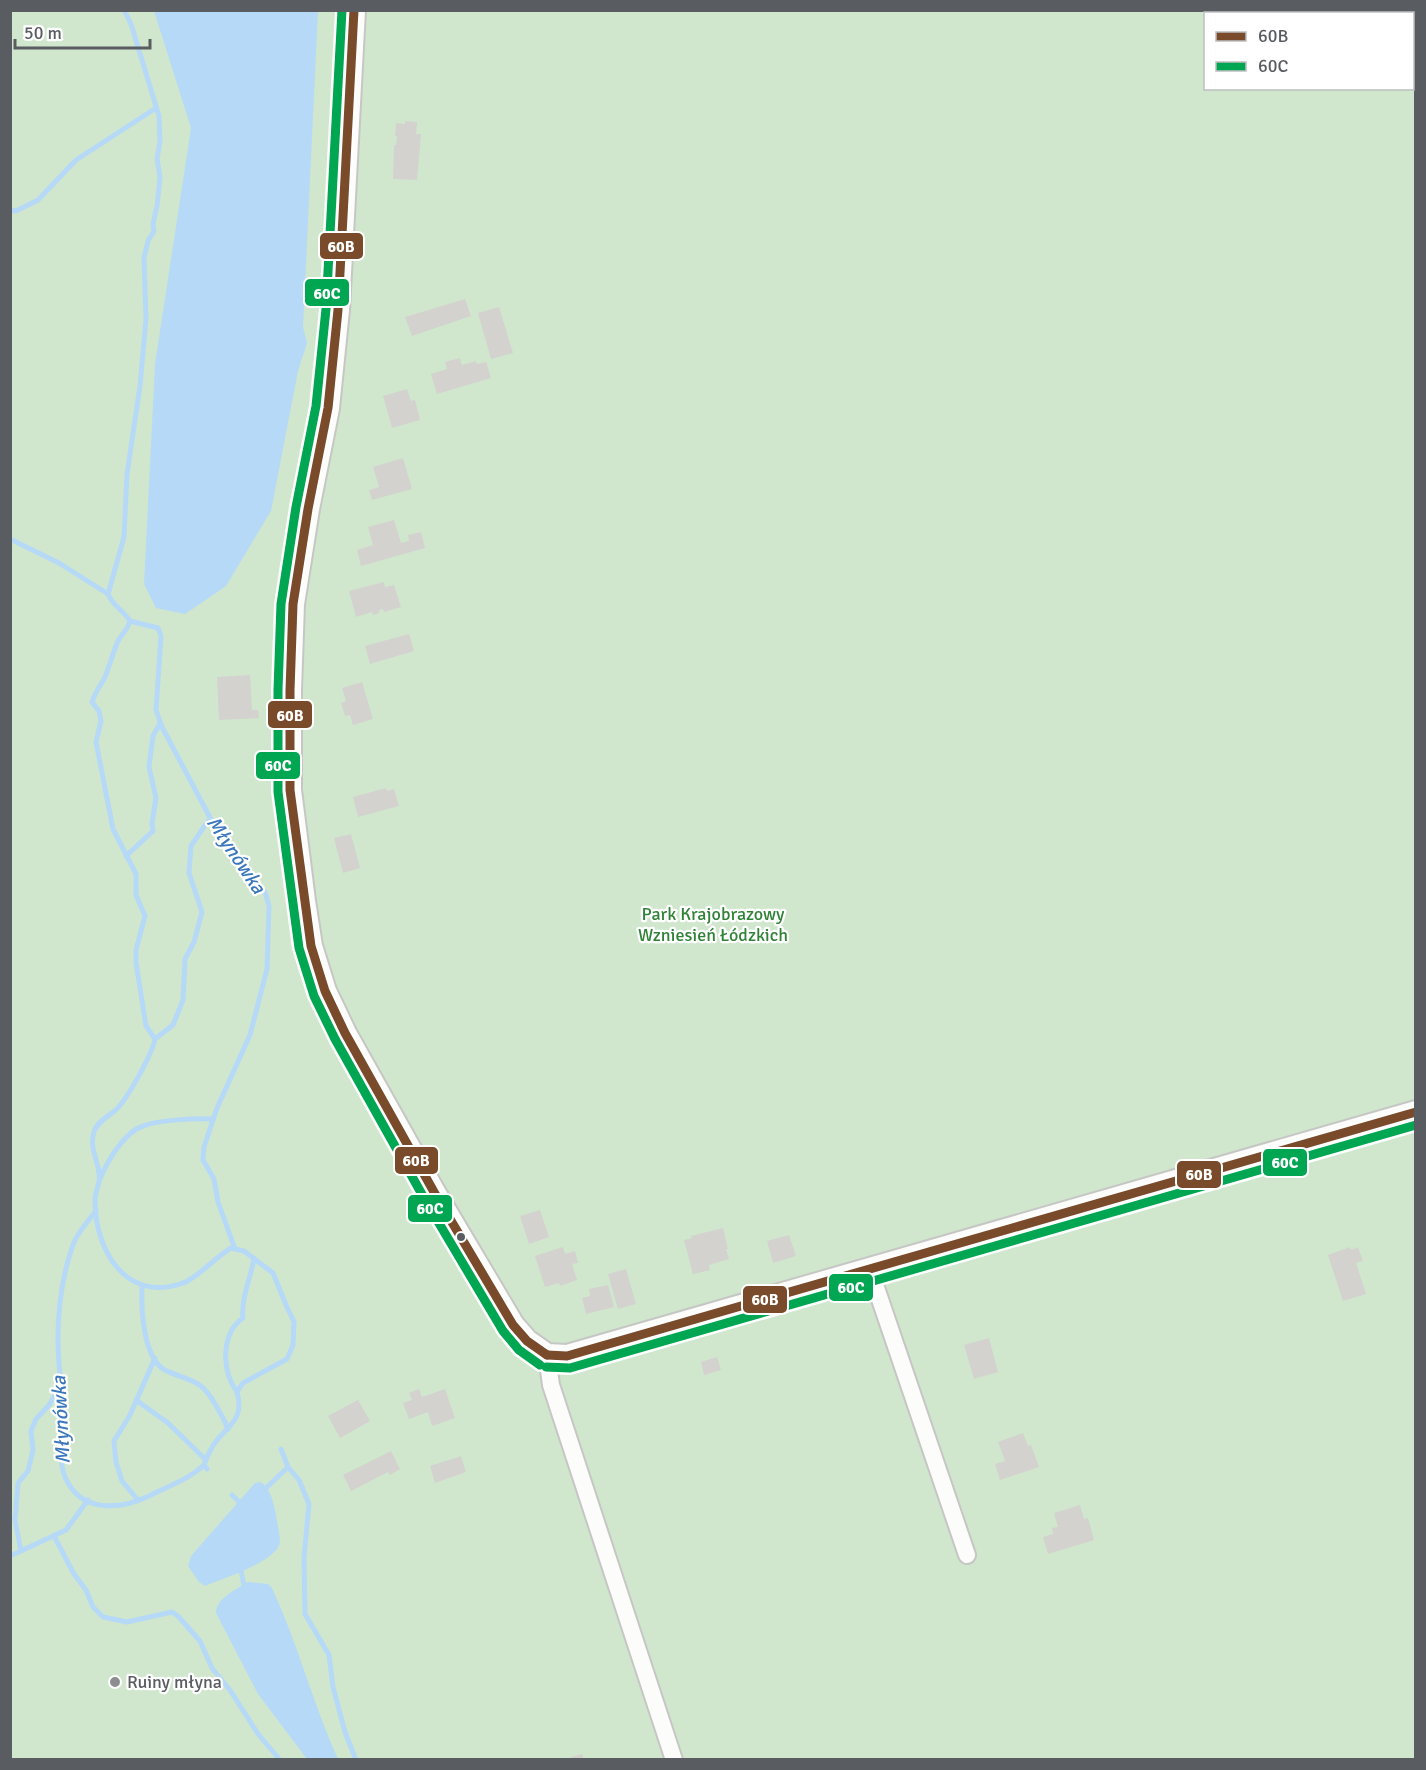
<svg xmlns="http://www.w3.org/2000/svg" width="1426" height="1770" viewBox="0 0 1426 1770" font-family="Signika,sans-serif">
<rect width="100%" height="100%" fill="#eae9e3"/>
<path fill="#d0e7ce" fill-rule="evenodd" d="M11,11h1404v1748l-1404,1zM1206,14h206v74h-206z"/>
<g fill="#b5d9f7">
<polygon points="154,11 318,11 303,327 307,343 298,371 271,511 226,586 185,614 156,608 144,584 155,364 191,128"/>
<path d="M261,1482c10,8 12,19 15,33 1,8 4,19 4,27 -2,19 -58,37 -75,44l-6,-4 -11,-16 3,-10 64,-73z"/>
<path d="M248,1582l20,2 4,4c26,56 41,116 66,171h-31l-49,-65 -42,-81c0,-15 21,-24 32,-31z"/>
</g>
<g fill="none" stroke-linecap="round" stroke-linejoin="round">
<g stroke="#b5d9f7" stroke-width="5">
<path d="M124,10l7,14 28,92 1,25 -3,18 3,18 -3,29 -4,18 1,7 -6,10 -4,17 2,61 -6,67 -13,88 -3,63 -16,57c4,11 15,16 22,27 -2,8 -8,13 -12,20 -5,11 -8,24 -13,36 -4,8 -10,15 -13,25l7,9 2,10 -5,21 17,87 23,45v21l9,21 -9,34v13l10,63 9,13c-3,15 -30,66 -43,74 -7,5 -16,11 -18,19 -6,17 8,34 5,50 -1,6 -4,11 -4,18 0,51 31,103 88,83 13,-4 34,-27 48,-35l13,3 29,22 13,32 8,17 -1,23 -6,14 -44,24 -6,9c7,25 -5,31 -20,48 -6,8 -10,16 -13,25l3,4"/>
<polyline points="10,210 16,211 38,200 76,160 156,108"/>
<polyline points="10,539 59,563 108,594"/>
<polyline points="130,621 158,628 161,636 156,710 162,727 215,827 241,868 265,892 269,906 267,969 250,1035 217,1108 204,1147 203,1160 214,1179 218,1202 235,1249"/>
<polyline points="126,856 153,831 152,823 156,798 149,767 153,736 160,723"/>
<polyline points="155,1039 173,1025 183,1000 185,959 194,942 202,912 189,873 191,846 210,818"/>
<path d="M100,1179c7,-17 24,-47 43,-53 16,-6 52,-8 70,-7"/>
<path d="M96,1211c-8,10 -19,22 -23,34 -10,28 -15,63 -15,94 0,25 4,51 4,77 1,23 -6,46 6,67 17,30 54,26 81,13 19,-10 39,-16 55,-31"/>
<path d="M142,1286c-1,22 1,69 21,83 12,7 28,9 38,17 10,8 22,31 27,43"/>
<path d="M237,1392c-15,-20 -17,-58 6,-74 -2,-21 8,-40 11,-60"/>
<polyline points="136,1400 168,1423 206,1460"/>
<polyline points="281,1449 288,1467 299,1480 309,1504 304,1558 305,1614 329,1655 333,1687 345,1732 356,1760"/>
<polyline points="264,1490 288,1467"/>
<polyline points="232,1495 241,1504 240,1507"/>
<polyline points="138,1500 122,1481 116,1462 114,1441 130,1415 155,1358"/>
<polyline points="54,1536 74,1574 86,1590 93,1607 103,1617 127,1622 172,1612 178,1616 200,1641 212,1668 230,1690 258,1734 280,1760"/>
<polyline points="21,1551 15,1520 18,1483 28,1471 33,1450 31,1431 36,1419 49,1405 59,1388"/>
<polyline points="10,1556 66,1530 88,1500"/>
<polyline points="240,1565 245,1591"/>
</g>
</g>
<g fill="#d3d2ce">
<polygon points="405,121 417,122 416,134 421,134 417,180 393,179 394,145 396,145 397,136 395,136 396,123 405,124"/>
<polygon points="465,299 471,316 412,336 405,317"/>
<polygon points="499,307 513,353 491,359 478,313"/>
<polygon points="460,358 462,365 476,361 477,364 486,362 491,378 437,394 431,374 447,369 445,362"/>
<polygon points="407,389 411,401 415,400 420,420 392,428 383,396"/>
<polygon points="403,458 412,489 372,500 369,490 379,487 373,467"/>
<polygon points="394,520 401,543 409,541 408,535 421,532 425,548 361,566 357,550 373,545 368,527"/>
<polygon points="384,582 385,587 394,585 401,607 384,612 383,609 379,610 379,613 373,615 372,612 356,617 349,591"/>
<polygon points="409,634 414,651 370,664 365,646"/>
<polygon points="250,675 252,710 258,710 259,718 219,720 217,677"/>
<polygon points="362,682 373,719 353,725 350,715 345,716 341,703 346,701 342,688"/>
<polygon points="386,788 387,791 394,789 399,806 358,817 353,797"/>
<polygon points="351,834 360,868 343,873 334,838"/>
<polygon points="540,1210 549,1237 529,1244 520,1216"/>
<polygon points="723,1228 728,1249 726,1249 729,1259 709,1265 710,1270 693,1274 684,1240 692,1238 691,1236"/>
<polygon points="789,1235 796,1256 773,1263 767,1241"/>
<polygon points="563,1247 565,1254 575,1251 578,1263 572,1264 577,1280 560,1286 559,1283 545,1287 535,1256"/>
<polygon points="1350,1247 1351,1250 1358,1247 1363,1261 1356,1263 1366,1294 1343,1301 1328,1255"/>
<polygon points="626,1269 636,1304 618,1309 608,1274"/>
<polygon points="608,1285 614,1307 586,1314 582,1298 590,1296 589,1289"/>
<polygon points="989,1338 998,1372 974,1379 964,1345"/>
<polygon points="717,1357 721,1370 704,1375 701,1362"/>
<polygon points="419,1389 422,1397 445,1389 455,1418 432,1426 428,1412 409,1419 403,1403 412,1400 409,1393"/>
<polygon points="358,1400 370,1421 340,1438 328,1416"/>
<polygon points="1023,1433 1028,1446 1031,1445 1039,1467 1000,1480 995,1464 1005,1461 998,1442"/>
<polygon points="391,1451 400,1469 390,1475 388,1472 351,1491 343,1475"/>
<polygon points="461,1456 466,1472 435,1483 430,1466"/>
<polygon points="1080,1505 1084,1519 1088,1518 1094,1540 1048,1554 1043,1537 1053,1534 1052,1528 1058,1527 1054,1513"/>
<polygon points="582,1754 584,1760 565,1760 565,1759"/>
</g>
<g fill="none" stroke-linecap="round" stroke-linejoin="round">
<g stroke="#c6c6c4" stroke-width="20">
<g id="street">
<polyline points="870,1270 967,1555"/>
<polyline points="547,1355 551,1385 674,1760"/>
</g>
</g>
<g stroke="#c6c7c5" stroke-width="26">
<polyline id="secondary" points="354,10 338,310 328,408 308,509 293,604 290,690 290,790 304,901 311,946 325,991 345,1033 434,1192 513,1325 527,1341 547,1355 567,1356 1416,1112"/>
</g>
<use href="#street" stroke="#fcfcfb" stroke-width="16"/>
<use href="#secondary" stroke="#fcfcfb" stroke-width="22"/>
<g stroke="#fff" stroke-width="14">
<g id="bus-1">
<polyline points="354,10 338,310 328,408 308,509 293,604 290,690 290,790 311,946 325,991 345,1033 434,1192 513,1325 527,1341 547,1355"/>
<polyline points="547,1355 567,1356 1416,1112"/>
</g>
</g>
<g stroke="#fff" stroke-width="14">
<g id="bus-2">
<polyline points="342,10 326,309 316,406 296,507 281,604 278,690 278,792 299,948 314,996 335,1039 424,1198 503,1331 519,1350 540,1365"/>
<polyline points="546,1367 570,1368 1416,1125"/>
</g>
</g>
<use href="#bus-1" stroke="#7a4b2a" stroke-width="9"/>
<use href="#bus-2" stroke="#00a651" stroke-width="9"/>
</g>
<circle fill="#595d62" stroke="#fff" stroke-width="2" cx="461" cy="1237" r="5"/>
<circle fill="#8c8e8f" stroke="#fff" stroke-width="2" cx="115" cy="1682" r="6"/>
<g text-anchor="middle" dominant-baseline="central" stroke-width="4.5" stroke-linejoin="round" paint-order="stroke">
<g font-size="18" fill="#308236" stroke="#fff">
<text x="713" y="914">Park Krajobrazowy<tspan x="713" dy="21">Wzniesień Łódzkich</tspan></text>
</g>
<g font-size="18" fill="#595d62" stroke="#fff" text-anchor="start">
<text x="127" y="1682">Ruiny młyna</text>
</g>
<g font-size="20" font-style="italic" fill="#3b77bd" stroke="#fff">
<text transform="translate(236 855) rotate(56)">Młynówka</text>
<text transform="translate(61 1420) rotate(-93)">Młynówka</text>
</g>
</g>
<g stroke="#fff" stroke-width="2">
<rect x="319" y="232" width="45" height="28" rx="6" fill="#7a4b2a"/>
<rect x="304" y="278" width="46" height="29" rx="6" fill="#00a651"/>
<rect x="267" y="700" width="46" height="29" rx="6" fill="#7a4b2a"/>
<rect x="255" y="751" width="46" height="29" rx="6" fill="#00a651"/>
<rect x="394" y="1146" width="45" height="29" rx="6" fill="#7a4b2a"/>
<rect x="1262" y="1148" width="46" height="29" rx="6" fill="#00a651"/>
<rect x="1176" y="1160" width="46" height="29" rx="6" fill="#7a4b2a"/>
<rect x="407" y="1194" width="46" height="29" rx="6" fill="#00a651"/>
<rect x="828" y="1273" width="46" height="29" rx="6" fill="#00a651"/>
<rect x="742" y="1285" width="46" height="29" rx="6" fill="#7a4b2a"/>
</g>
<g font-size="16" text-anchor="middle" font-weight="bold" fill="#fff">
<text x="341" y="252">60B</text>
<text x="327" y="299">60C</text>
<text x="290" y="721">60B</text>
<text x="278" y="771">60C</text>
<text x="416" y="1166">60B</text>
<text x="1285" y="1168">60C</text>
<text x="1199" y="1180">60B</text>
<text x="430" y="1214">60C</text>
<text x="851" y="1293">60C</text>
<text x="765" y="1305">60B</text>
</g>
<rect width="1426" height="1770" fill="none" stroke="#595d62" stroke-width="24"/>
<rect x="1204" y="12" width="210" height="78" fill="#ffffff" stroke="#bdbec0" stroke-width="1.5"/>
<rect x="1216" y="32" width="30" height="9" fill="#7a4b2a" stroke="#bdbec0" stroke-width="1.5"/>
<text x="1258" y="42" font-size="18" fill="#595d62">60B</text>
<rect x="1216" y="62" width="30" height="9" fill="#00a651" stroke="#bdbec0" stroke-width="1.5"/>
<text x="1258" y="72" font-size="18" fill="#595d62">60C</text>
<path d="M15 39v9h135v-9" fill="none" stroke="#595d62" stroke-width="3"/>
<text x="24" y="39" font-size="18" fill="#595d62" stroke="#ffffff" stroke-width="4.5" paint-order="stroke">50 m</text>
</svg>
